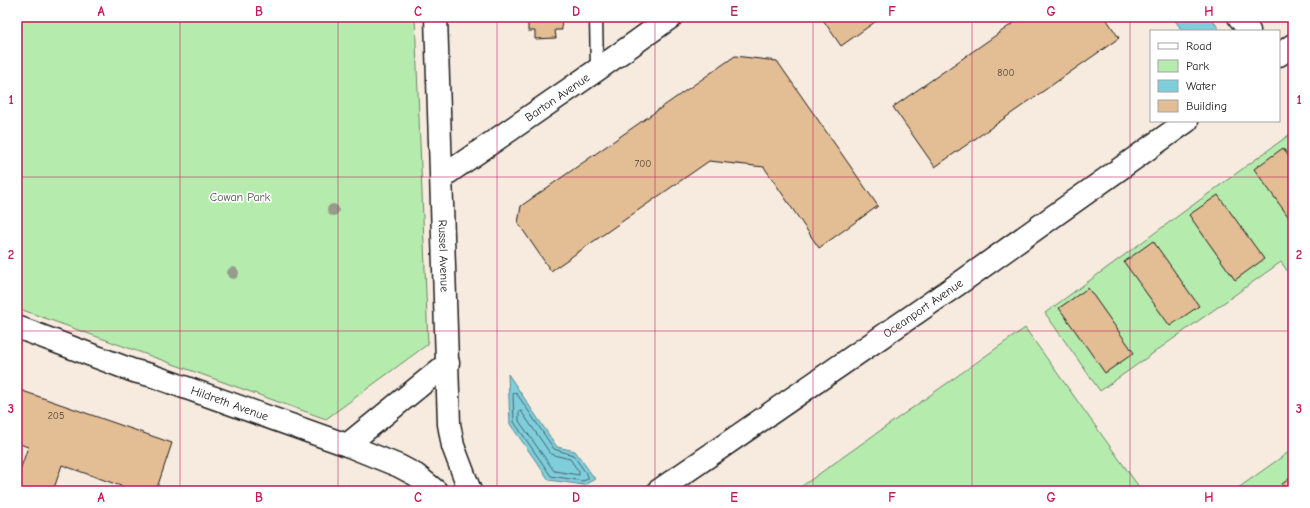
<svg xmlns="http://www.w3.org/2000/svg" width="1310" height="508" viewBox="0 0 1310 508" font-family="'Comic Neue',sans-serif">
<rect width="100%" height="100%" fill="#f7ebdf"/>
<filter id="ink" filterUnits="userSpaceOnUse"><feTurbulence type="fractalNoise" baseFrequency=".025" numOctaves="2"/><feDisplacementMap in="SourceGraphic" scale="8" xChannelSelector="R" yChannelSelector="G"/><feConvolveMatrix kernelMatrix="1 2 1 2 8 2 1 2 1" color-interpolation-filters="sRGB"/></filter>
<g filter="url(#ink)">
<g fill="#b5ecae" stroke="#688465">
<polygon points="17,17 415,17 428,344 326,419 17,308"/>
<polygon points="1293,132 1293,279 1281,262 1100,391 1045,313"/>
<polygon points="1025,328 1142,491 795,491"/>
<polygon points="1293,449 1293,491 1234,491"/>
</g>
<g fill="#7fcedc" stroke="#57878f">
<polygon points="1173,17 1211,17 1220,31 1182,31"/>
<polygon points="508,374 557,447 575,451 595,479 584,485 549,480 510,424"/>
</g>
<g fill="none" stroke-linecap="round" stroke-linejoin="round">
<g stroke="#446369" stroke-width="1">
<polygon points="514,393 517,394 554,449 573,455 588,476 588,479 583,481 551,476 514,422 513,395"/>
<polygon points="521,411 550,453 554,455 570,459 579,472 579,475 554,471 519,421 519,413"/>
</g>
</g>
<g fill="#e3bd94" stroke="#1c1c1c">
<polygon points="528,17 563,17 561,17 562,30 555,30 556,38 535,39 535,31 528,31"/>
<polygon points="821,17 882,17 841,46"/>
<polygon points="1022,17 1105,17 1119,38 935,167 893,107"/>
<polygon points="735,56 777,61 878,206 819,248 764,167 709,161 551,271 518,223 521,206"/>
<polygon points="1283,148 1293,163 1293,223 1254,169"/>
<polygon points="1218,195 1264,259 1235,280 1189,215"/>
<polygon points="1153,241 1199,306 1170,326 1124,262"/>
<polygon points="1088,288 1134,353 1105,373 1059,308"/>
<polygon points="17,389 172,443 156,491 135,491 62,465 53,491 17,491 17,479 28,447 17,443"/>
<polygon points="1293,476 1293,491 1287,491 1282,484"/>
</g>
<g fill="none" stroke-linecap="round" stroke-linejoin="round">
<g stroke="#1c1c1c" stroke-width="15">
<polyline id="lane" points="596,17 597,70"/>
</g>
<g stroke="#1c1c1c" stroke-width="25">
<g id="street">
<path id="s1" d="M436,17l13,407 4,22 17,45"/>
<polyline points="1239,17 1249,31"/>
<path id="s2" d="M442,177l155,-107 74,-53"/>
<polyline points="347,445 448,363"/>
</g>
</g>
<g stroke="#1c1c1c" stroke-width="25">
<g id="secondary">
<polyline points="1279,55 1293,45"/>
<path id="s3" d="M17,327l117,44 16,4 197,70 52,21 17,9 20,16"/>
<path id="s4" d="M658,491l306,-211 223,-159"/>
</g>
</g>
<use href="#lane" stroke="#fff" stroke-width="12"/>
<use href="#street" stroke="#fff" stroke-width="22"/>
<use href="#secondary" stroke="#fff" stroke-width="22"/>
</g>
<g fill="#989b8c">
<circle cx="333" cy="210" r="6"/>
<circle cx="233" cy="273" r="6"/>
</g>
</g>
<path fill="none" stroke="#c2185b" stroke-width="1" stroke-opacity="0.55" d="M180,17v474M338,17v474M497,17v474M655,17v474M813,17v474M972,17v474M1130,17v474M17,177h1276M17,331h1276"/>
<g text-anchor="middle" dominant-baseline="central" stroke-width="3.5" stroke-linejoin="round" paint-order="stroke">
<g font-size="10" fill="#4e443a">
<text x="1006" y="73">800</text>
<text x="643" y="164">700</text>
<text x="56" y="416">205</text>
</g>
<g font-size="12" fill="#1c1c1c" stroke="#fff">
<text stroke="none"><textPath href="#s2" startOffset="140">Barton Avenue</textPath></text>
<text stroke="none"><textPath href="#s1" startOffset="239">Russel Avenue</textPath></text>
<text stroke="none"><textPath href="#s4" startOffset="322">Oceanport Avenue</textPath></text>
<text stroke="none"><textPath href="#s3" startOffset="226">Hildreth Avenue</textPath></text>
</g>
<g font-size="12" fill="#4a5a48" stroke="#fff">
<text x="240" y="197">Cowan Park</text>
</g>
</g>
<rect width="1310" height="508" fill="none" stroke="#fff" stroke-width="44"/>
<rect x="1150" y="30" width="130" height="92" fill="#ffffff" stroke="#a4a4a4"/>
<rect x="1158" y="43" width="20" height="6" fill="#ffffff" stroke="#a4a4a4"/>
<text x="1186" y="50" font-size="12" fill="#1c1c1c">Road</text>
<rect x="1158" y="60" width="20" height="12" fill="#b5ecae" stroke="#a4a4a4"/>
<text x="1186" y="70" font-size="12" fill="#1c1c1c">Park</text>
<rect x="1158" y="80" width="20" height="12" fill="#7fcedc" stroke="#a4a4a4"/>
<text x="1186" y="90" font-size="12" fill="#1c1c1c">Water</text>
<rect x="1158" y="100" width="20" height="12" fill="#e3bd94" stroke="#a4a4a4"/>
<text x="1186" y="110" font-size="12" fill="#1c1c1c">Building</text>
<rect x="22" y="22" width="1266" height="464" fill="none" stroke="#c2185b" stroke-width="1.5"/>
<g font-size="13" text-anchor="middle" font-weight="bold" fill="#c2185b">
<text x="101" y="16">A</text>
<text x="259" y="16">B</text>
<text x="418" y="16">C</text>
<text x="576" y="16">D</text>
<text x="734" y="16">E</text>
<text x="892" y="16">F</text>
<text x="1051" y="16">G</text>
<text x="1209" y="16">H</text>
<text x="11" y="104">1</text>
<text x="1299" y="104">1</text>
<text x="11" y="259">2</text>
<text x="1299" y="259">2</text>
<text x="11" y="413">3</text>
<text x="1299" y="413">3</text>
<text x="101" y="502">A</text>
<text x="259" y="502">B</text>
<text x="418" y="502">C</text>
<text x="576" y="502">D</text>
<text x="734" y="502">E</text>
<text x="892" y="502">F</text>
<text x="1051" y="502">G</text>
<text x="1209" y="502">H</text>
</g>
</svg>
